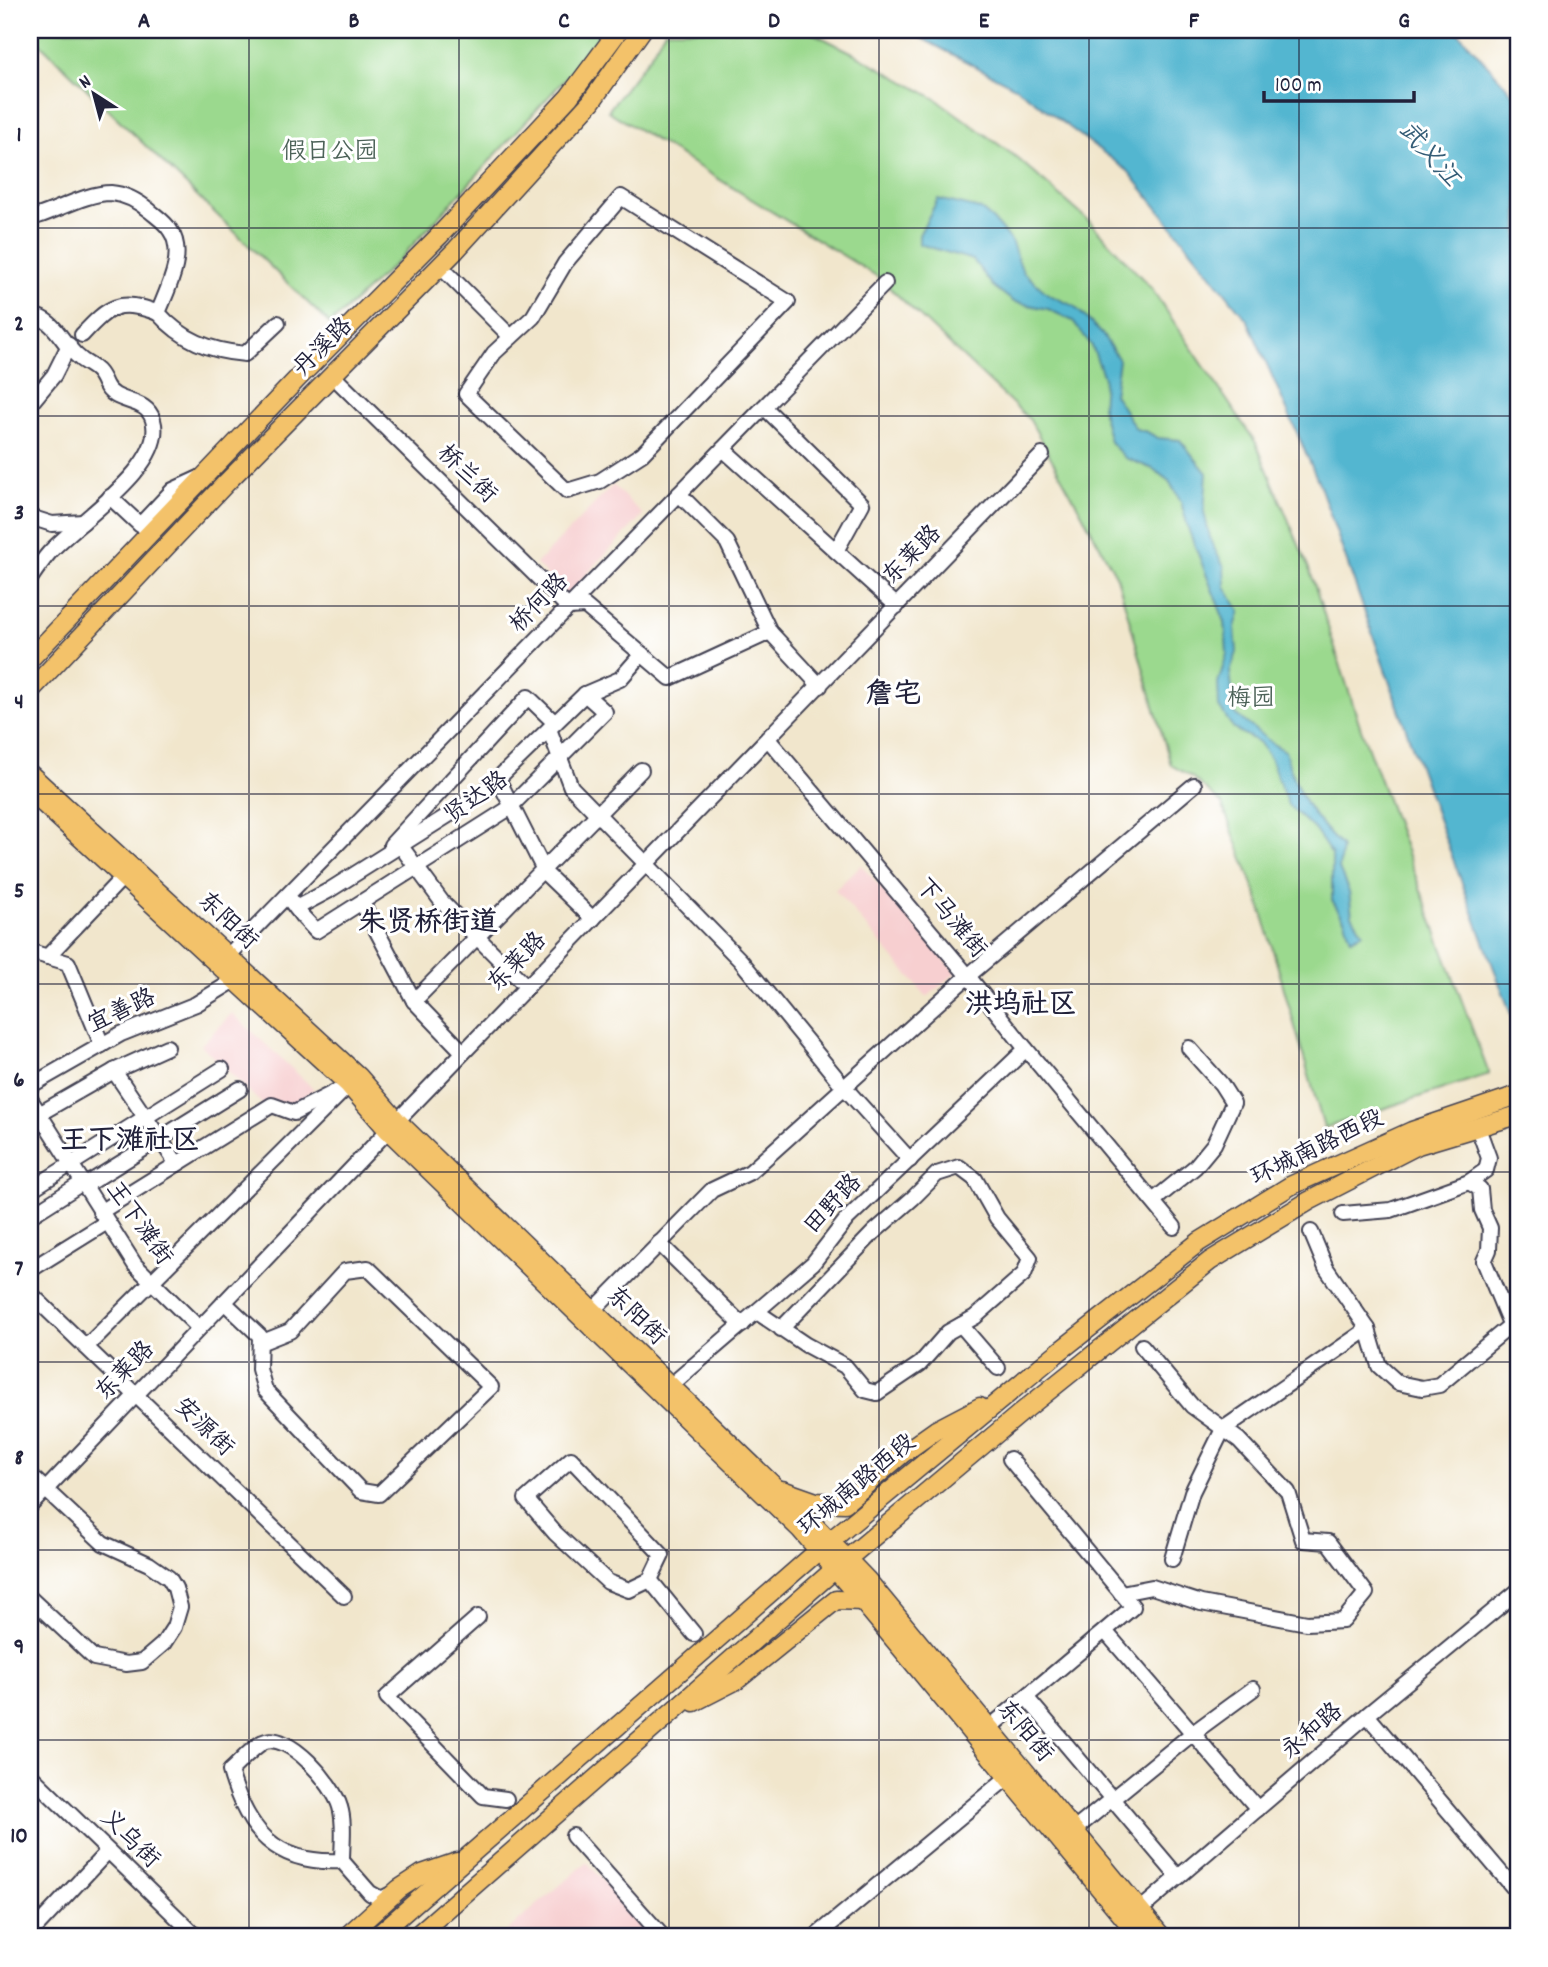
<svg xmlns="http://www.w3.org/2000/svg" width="1548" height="1967" viewBox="0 0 1548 1967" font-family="Dekko,'LXGW WenKai TC',sans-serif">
<rect width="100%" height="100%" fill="#fff"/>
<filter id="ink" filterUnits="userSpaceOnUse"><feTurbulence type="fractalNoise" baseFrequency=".0143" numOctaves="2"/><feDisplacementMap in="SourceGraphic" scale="14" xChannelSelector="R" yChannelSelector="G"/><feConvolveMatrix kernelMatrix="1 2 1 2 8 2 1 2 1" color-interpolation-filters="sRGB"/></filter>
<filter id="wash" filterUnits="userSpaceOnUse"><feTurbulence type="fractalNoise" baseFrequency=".00686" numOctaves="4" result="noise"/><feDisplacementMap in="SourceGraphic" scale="28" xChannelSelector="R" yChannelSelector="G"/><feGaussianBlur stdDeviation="1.57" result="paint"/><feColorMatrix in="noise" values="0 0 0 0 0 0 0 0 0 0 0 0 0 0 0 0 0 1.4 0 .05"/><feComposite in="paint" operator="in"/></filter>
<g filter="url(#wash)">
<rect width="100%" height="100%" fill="#f1e6cc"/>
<g fill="#f7cfd0">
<polygon points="613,485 643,515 566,596 536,564"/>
<polygon points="861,865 956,973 927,997 835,890"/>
<polygon points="232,1013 314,1089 293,1107 263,1105 201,1045"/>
<polygon points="587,1862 651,1937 500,1937"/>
</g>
<g fill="#9bd98e" stroke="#5e7e64" stroke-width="2">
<polygon points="30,30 606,30 598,43 399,260 330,324 30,34"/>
<polygon points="665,30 807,30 855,54 936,99 1016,157 1090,222 1151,288 1256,443 1310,571 1361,729 1489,1074 1324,1128 1258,898 1222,804 1192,777 1171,765 1117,577 1030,420 878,277 608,111 650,56"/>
</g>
<g fill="#52b6d0" stroke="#3a6c86" stroke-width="2">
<polygon points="906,30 1456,30 1518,99 1518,1033 1437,816 1319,483 1248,321 1128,171 1017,88"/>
<path d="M938,199l42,10 13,11 18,21 12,31 26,23 25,11 28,28 17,26 -5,34 22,35 11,3 11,6 22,2 27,33 -3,39 7,30 13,25 1,20 15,24 -5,16 2,25 -7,20 5,42 38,30 12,7c10,40 27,67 57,96l-3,22 10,23 3,23 11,18 -12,6 -6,-18 -13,-21v-45l-18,-26 -26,-24 -18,-47 -11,-16 -25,-13 -15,-22 -1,-24 9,-29 -2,-32 -36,-91 -8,-29 -12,-21 -16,-12 -28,-11 -15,-16 -8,-32 2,-32 -12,-32 -19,-25 -25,-12 -34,-7 -21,-16 -20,-26 -54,-16v-9z"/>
</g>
</g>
<g filter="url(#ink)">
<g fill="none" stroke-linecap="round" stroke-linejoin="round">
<g stroke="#413f51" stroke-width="18">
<g id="minor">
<polygon points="621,197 788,302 642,454 600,481 567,491 466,394 494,353 533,317 565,263"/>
<path d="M30,216h8c22,-7 49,-23 73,-23 14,1 28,9 39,18 7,6 15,11 20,19 17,24 -3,60 -12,83 24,27 52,38 87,41l33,-31"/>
<polyline points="440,266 511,337"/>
<path d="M30,315c25,4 29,24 46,40 14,14 20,8 29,29 10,22 41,12 48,36 14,46 -77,102 -104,133 -7,8 -13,17 -19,26"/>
<path d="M82,335c27,-29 37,-37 76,-22"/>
<polyline points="332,375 568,607 585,606 670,678 770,632"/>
<polyline points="30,404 54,375 69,345"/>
<polyline points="764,407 862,504 836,551"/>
<polyline points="723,449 897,606"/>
<polyline points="679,494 727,542 770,632 820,686"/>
<polyline points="110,497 140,525 173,490 199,478"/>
<polyline points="30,517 52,524 83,522"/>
<polyline points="549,729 571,787 741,961 844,1087 910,1160"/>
<polyline points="768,739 968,976 1026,1049 1174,1227"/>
<polyline points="498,779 546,874 593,919"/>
<polyline points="391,845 528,697 555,723"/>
<polyline points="400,845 442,902 527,987"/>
<polyline points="287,896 302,916 316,931 508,809 605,712 585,694 620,679 642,654"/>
<polyline points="362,903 414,1001 463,1052"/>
<polyline points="296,908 328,891 482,794 585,694"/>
<polyline points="35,953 68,963 102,1045"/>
<polyline points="228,956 885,283"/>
<polyline points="47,957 123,877"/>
<polyline points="414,1001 641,770"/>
<polyline points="114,1071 177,1164"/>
<polyline points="30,1086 121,1034 196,1004 235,980"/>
<polyline points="30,1099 135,1265 199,1328"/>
<polyline points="39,1114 114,1071 167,1047"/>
<polyline points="1469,1182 1480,1189 1482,1210 1490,1228 1489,1250 1484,1261 1518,1343"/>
<polyline points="84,1186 240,1089"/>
<polyline points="30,1190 222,1069"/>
<polyline points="1153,1201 1195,1167 1214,1144 1233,1103 1221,1084 1189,1048"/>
<polyline points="100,1212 272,1105 294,1113 335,1092"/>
<polyline points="1343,1214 1391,1210 1469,1182 1486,1170 1489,1158 1478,1128"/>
<polyline points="30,1216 82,1183"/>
<polyline points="1311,1232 1326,1268 1368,1329 1379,1366 1398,1383 1422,1388 1439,1385 1511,1325"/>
<polyline points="659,1243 742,1325"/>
<polyline points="30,1270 107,1222"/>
<polyline points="30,1293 344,1596"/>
<polyline points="224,1302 260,1336 259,1369 265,1390 361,1491 379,1494 491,1387 368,1268 345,1271 290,1331 260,1343"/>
<polyline points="593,1311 712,1190 750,1172 968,976 1194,785"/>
<polyline points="757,1312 806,1345 845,1366 865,1390 877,1393 920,1364 948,1332 975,1317 1024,1274 1030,1258 997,1218 975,1179 959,1167 937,1174 913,1198 874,1232 781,1329"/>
<polyline points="961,1325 998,1368"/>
<polyline points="86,1347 349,1085"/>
<polyline points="670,1386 813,1263 847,1219 1026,1049"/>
<polyline points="30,1475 103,1543 149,1564 169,1578 175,1588 180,1607 174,1627 163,1644 142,1662 126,1664 94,1658 30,1598"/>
<polyline points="30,1506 397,1121 1042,455"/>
<polyline points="1172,1559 1192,1492 1223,1429 1368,1329"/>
<polyline points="650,1580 629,1590 608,1582 555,1533 526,1499 571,1459 662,1555 650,1580 694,1634"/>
<polyline points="1121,1593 1152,1587 1201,1603 1307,1623 1343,1621 1366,1593 1328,1542 1303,1540 1288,1492 1239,1440 1192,1406 1142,1346"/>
<polyline points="478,1617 387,1697 483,1796 506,1799"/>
<polyline points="1105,1631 1258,1809"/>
<polyline points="1026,1697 1178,1877"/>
<polyline points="1367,1715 1518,1893"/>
<polyline points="989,1728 1133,1607 1010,1459"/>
<polyline points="30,1775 197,1937"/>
<polyline points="1074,1830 1193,1733 1253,1689"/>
<polyline points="573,1836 663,1937"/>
<path d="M342,1861c-66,4 -95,-30 -112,-90 10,-9 22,-23 33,-29 25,-12 71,43 77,65 5,16 2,37 2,54l28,32 11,6 12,-6"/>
<polyline points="1140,1910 1367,1715 1518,1591"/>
<polyline points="30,1934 108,1851"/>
<polyline points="815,1937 1008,1777"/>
</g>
</g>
<g stroke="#413f51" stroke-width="21">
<g id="major">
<polyline points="30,659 298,378 439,236 569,97 619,30"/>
<polyline points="30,691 227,482 455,251 591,102 642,30"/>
<polyline points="30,774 358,1076 397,1121 811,1522 867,1580 1162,1937"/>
<polyline points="30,791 349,1085 388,1130 801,1530 854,1591 1140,1937"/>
<polyline points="782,1490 816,1502 845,1503 902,1454 936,1430 980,1407"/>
<polyline points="694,1702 737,1680 836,1600 862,1601"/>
<polyline points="346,1937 399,1889 422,1874 457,1862"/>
<polyline points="376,1937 818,1551 1056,1354 1199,1242 1290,1186 1412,1131 1518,1095"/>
<polyline points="415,1937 835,1569 1022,1412 1210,1261 1309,1201 1418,1145 1518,1115"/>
</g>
</g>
<use href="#minor" stroke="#fff" stroke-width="14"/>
<use href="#major" stroke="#f3c26a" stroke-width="18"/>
</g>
</g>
<path fill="none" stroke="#22223b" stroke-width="2" stroke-opacity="0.55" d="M249,30v1907M459,30v1907M669,30v1907M879,30v1907M1089,30v1907M1299,30v1907M30,228h1488M30,416h1488M30,606h1488M30,794h1488M30,984h1488M30,1172h1488M30,1362h1488M30,1550h1488M30,1740h1488"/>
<g text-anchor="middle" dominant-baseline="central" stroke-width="6" stroke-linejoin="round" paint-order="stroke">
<g font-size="24" fill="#4c6258" stroke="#fff">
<text x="330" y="153">假日公园</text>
<text x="1251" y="700">梅园</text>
</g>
<g font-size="24" fill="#22223b" stroke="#fff">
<text transform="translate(324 348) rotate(-45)">丹溪路</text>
<text transform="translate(466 475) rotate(44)">桥兰街</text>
<text transform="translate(913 556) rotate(-46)">东莱路</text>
<text transform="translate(540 604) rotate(-46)">桥何路</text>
<text transform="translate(477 799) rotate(-36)">贤达路</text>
<text transform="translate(950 919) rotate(50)">下马滩街</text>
<text transform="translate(227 922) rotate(43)">东阳街</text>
<text transform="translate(518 963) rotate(-46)">东莱路</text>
<text transform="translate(122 1012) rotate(-25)">宜善路</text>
<text transform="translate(1318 1149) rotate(-26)">环城南路西段</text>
<text transform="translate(834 1205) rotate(-47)">田野路</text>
<text transform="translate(138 1224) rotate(55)">王下滩街</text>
<text transform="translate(635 1317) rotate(44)">东阳街</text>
<text transform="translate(126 1372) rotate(-46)">东莱路</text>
<text transform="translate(203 1428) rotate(44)">安源街</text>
<text transform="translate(858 1486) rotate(-40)">环城南路西段</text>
<text transform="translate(1024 1732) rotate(50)">东阳街</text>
<text transform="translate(1313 1732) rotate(-41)">永和路</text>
<text transform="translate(129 1840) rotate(44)">义乌街</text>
</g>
<g font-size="26" font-style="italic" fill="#355d77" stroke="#fff">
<text transform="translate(1428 155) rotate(49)">武义江</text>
</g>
<g font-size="28" font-weight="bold" fill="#22223b" stroke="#fff">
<text x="893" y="697">詹宅</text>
<text x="428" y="925">朱贤桥街道</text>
<text x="1021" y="1007">洪坞社区</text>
<text x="130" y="1143">王下滩社区</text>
</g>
</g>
<rect width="1548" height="1967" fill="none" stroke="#fff" stroke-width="77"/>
<g transform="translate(94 94) rotate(324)" stroke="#ffffff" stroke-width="5" paint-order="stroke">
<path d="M0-5L12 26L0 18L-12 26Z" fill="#22223b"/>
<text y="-10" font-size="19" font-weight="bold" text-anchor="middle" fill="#22223b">N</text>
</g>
<path d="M1264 91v10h150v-10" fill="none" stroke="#22223b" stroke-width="3.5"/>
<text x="1275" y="91" font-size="21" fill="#22223b" stroke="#ffffff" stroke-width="5" paint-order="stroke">100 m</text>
<rect x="38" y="38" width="1472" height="1890" fill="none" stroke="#22223b" stroke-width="2.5"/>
<g font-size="23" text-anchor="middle" font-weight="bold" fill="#22223b">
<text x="144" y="27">A</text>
<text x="354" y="27">B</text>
<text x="564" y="27">C</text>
<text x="774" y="27">D</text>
<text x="984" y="27">E</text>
<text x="1194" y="27">F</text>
<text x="1404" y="27">G</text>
<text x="19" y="141">1</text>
<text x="19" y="330">2</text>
<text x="19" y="519">3</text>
<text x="19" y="708">4</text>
<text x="19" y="897">5</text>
<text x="19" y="1086">6</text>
<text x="19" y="1275">7</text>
<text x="19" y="1464">8</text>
<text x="19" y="1653">9</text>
<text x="19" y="1842">10</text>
</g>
</svg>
